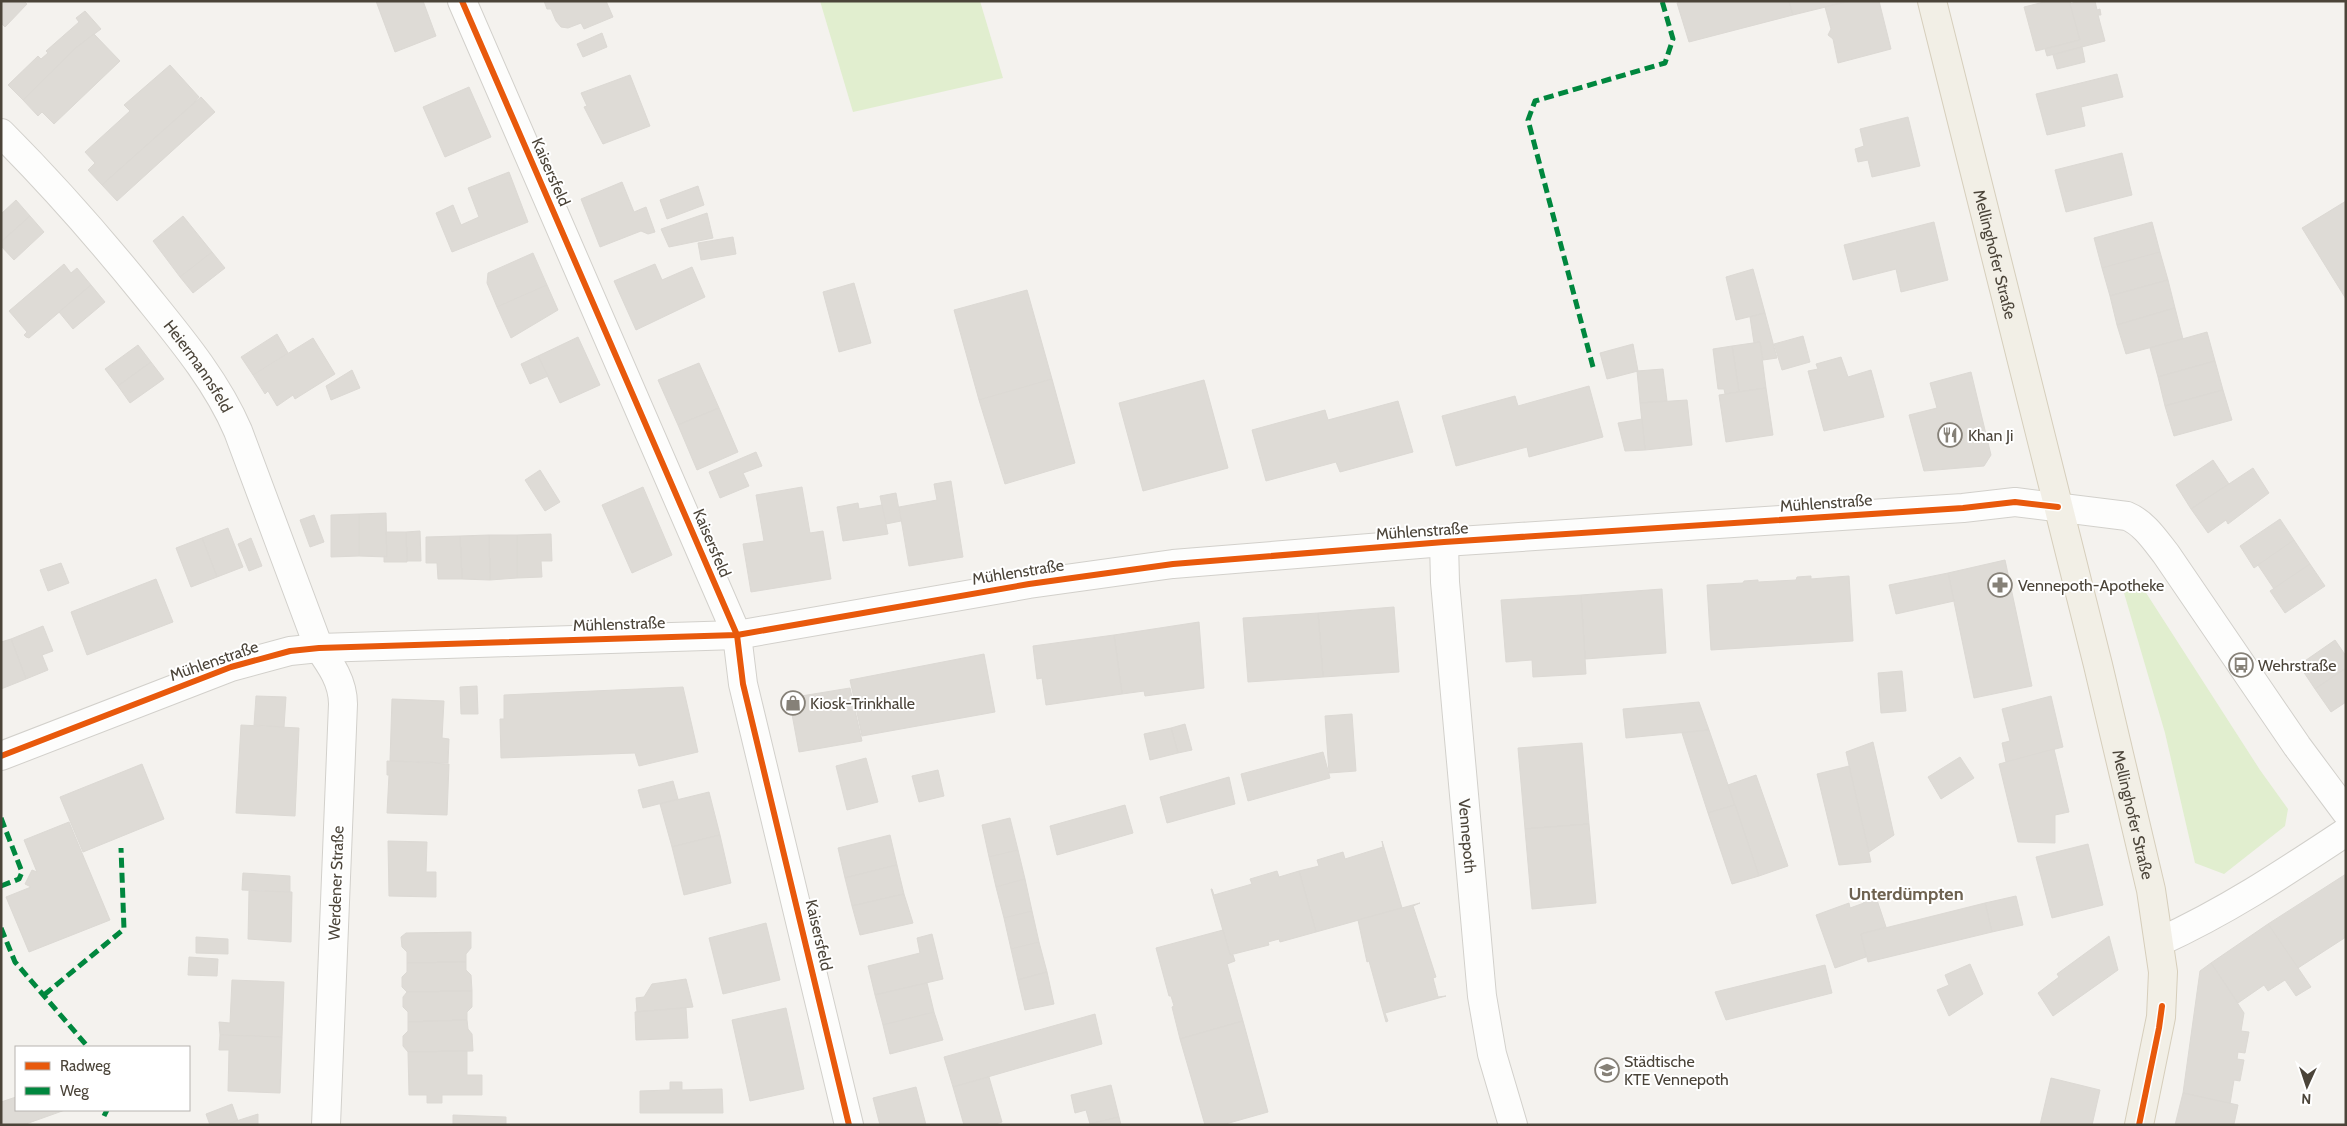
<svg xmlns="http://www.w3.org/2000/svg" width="2347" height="1126" viewBox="0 0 2347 1126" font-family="Cabin,sans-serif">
<rect width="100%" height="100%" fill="#f4f2ee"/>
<g fill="#e1eecf">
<polygon points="820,1 980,1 1003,78 853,112"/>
<polygon points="2141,585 2260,770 2288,809 2285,826 2224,874 2195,863 2165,733 2124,593"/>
</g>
<g fill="#dedbd6" stroke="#dcd9d4">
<polygon points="1,1 24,1 27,4 5,27 1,23"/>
<polygon points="376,1 423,1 436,36 395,52"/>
<polygon points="544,1 606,1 613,17 584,29 581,23 568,28 561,27 556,21 551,9 547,9"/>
<polygon points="1683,1 1789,1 1793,15 1689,42 1677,3"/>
<polygon points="1789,1 1850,1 1793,15"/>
<polygon points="1850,1 1879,1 1891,49 1838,63 1833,39 1828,35 1831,29 1825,7"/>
<polygon points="2048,1 2070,1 2080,40 2036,51 2024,7"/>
<polygon points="2078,1 2095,1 2097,10 2100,9 2101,15 2098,15 2105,41 2047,56 2045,49 2080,40 2070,4"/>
<polygon points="85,11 101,29 77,47 23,100 8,85 38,56 41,59 48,53 46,51 79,22 76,18"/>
<polygon points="602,33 607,47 583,57 577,44"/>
<polygon points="94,34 120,61 54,124 42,112 38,116 23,100 77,47"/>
<polygon points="2082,47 2085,62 2057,69 2053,55"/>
<polygon points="170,65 199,97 195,102 102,185 88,170 95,163 85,152 130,111 124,105"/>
<polygon points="2117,74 2123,97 2081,107 2085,126 2047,135 2036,94"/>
<polygon points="630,75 650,126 603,144 584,107 587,106 581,93"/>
<polygon points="469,87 491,137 445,157 423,107"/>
<polygon points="201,97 215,112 117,201 102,185"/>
<polygon points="1908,117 1920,166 1872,177 1868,160 1858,162 1855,149 1864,146 1860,129"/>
<polygon points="2122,153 2132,195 2066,212 2055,170"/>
<polygon points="509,172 528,222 452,252 436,213 453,205 461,225 479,217 468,188"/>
<polygon points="622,182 634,212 646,207 655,232 648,234 641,231 600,247 581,199"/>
<polygon points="698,186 704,205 667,219 660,200"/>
<polygon points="16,200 30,216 1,242 1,214"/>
<polygon points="2346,201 2346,299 2302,228"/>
<polygon points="707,213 713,238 669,247 661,229"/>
<polygon points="30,216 44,232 14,260 1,246 1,242"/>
<polygon points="183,216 212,252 180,277 153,241"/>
<polygon points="1934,222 1948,280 1901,292 1896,269 1853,280 1844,245"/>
<polygon points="2152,222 2160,252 2102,268 2094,238"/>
<polygon points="733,237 736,254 701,260 698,243"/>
<polygon points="212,252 225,268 193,293 180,277"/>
<polygon points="2160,252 2168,280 2110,296 2102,268"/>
<polygon points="533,253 547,285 497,307 487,283 488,273"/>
<polygon points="64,264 71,273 77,268 91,285 29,338 26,337 24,335 27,332 9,311"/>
<polygon points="655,264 662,280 692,267 705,297 636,330 614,281"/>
<polygon points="1753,269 1765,313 1736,320 1726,277"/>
<polygon points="2168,280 2175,308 2117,325 2110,296"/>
<polygon points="854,283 871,343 839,352 823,292"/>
<polygon points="91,285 105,302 73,329 59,312"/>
<polygon points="547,285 558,310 511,338 497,307"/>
<polygon points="1027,290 1052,379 979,400 954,310"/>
<polygon points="2175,308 2183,339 2126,354 2117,325"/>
<polygon points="1765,313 1777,358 1763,360 1760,342 1754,343 1750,317"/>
<polygon points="2207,332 2215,361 2158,377 2150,348"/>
<polygon points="277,334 288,353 253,375 241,357"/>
<polygon points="1803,336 1810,362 1782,370 1774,344"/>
<polygon points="578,337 600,385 560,403 538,356"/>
<polygon points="313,338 335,374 295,399 293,395 277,406 268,391 265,394 253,375"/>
<polygon points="1760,342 1766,388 1739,392 1732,346"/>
<polygon points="1633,344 1638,371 1607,379 1600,353"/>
<polygon points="138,345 151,362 118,386 105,369"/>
<polygon points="1732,346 1739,392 1725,394 1724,389 1718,389 1713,349"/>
<polygon points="538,356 548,376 530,384 521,364"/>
<polygon points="1841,357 1848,377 1871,370 1884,417 1824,431 1808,371 1818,369 1816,364"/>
<polygon points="2215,361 2223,390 2165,406 2158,377"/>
<polygon points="151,362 164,379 130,403 118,386"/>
<polygon points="699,363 719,408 678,425 658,380"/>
<polygon points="1663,369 1667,401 1640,403 1637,371"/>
<polygon points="352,370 360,388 331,400 326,386"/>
<polygon points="1971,372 1991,455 1984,466 1924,471 1909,415 1937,408 1930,383"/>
<polygon points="1052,379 1075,463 1005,484 979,400"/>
<polygon points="1204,380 1228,468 1143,491 1119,403"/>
<polygon points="1589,386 1603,437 1529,457 1527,447 1456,466 1442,416 1515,396 1518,406"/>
<polygon points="1766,388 1773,435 1726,442 1719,395"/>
<polygon points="2223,390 2232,420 2174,436 2165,406"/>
<polygon points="1687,400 1692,445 1645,450 1640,403"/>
<polygon points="1398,401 1413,452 1340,472 1336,462 1266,481 1252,430 1325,410 1328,420"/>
<polygon points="719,408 738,452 697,470 678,425"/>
<polygon points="1642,419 1645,450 1625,451 1618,423"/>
<polygon points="756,452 762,466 743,473 749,486 720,498 709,472"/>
<polygon points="2213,460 2229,484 2191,509 2176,485"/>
<polygon points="2253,468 2269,493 2228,524 2226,520 2208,533 2191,509"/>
<polygon points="540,470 560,502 545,511 525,480"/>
<polygon points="951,481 963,557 909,566 899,507 937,500 934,484"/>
<polygon points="643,487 672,555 632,573 602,505"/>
<polygon points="802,487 810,533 823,531 831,579 751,592 743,544 764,541 756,495"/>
<polygon points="896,493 901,521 886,524 880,496"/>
<polygon points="858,503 859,509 882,505 888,534 843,541 837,507"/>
<polygon points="386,513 387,557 359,556 359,514"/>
<polygon points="359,514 359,556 331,557 331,515"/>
<polygon points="314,515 324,542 310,547 300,520"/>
<polygon points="2280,519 2294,540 2254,568 2240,546"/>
<polygon points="228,528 243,567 217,577 202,538"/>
<polygon points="420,531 421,561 407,561 406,532"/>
<polygon points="386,532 406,532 407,562 384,562 384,556 387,557"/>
<polygon points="551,534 552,561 541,561 542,577 517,578 517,535"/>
<polygon points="489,535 517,535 517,578 490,580"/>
<polygon points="489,535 490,580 462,579 460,536"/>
<polygon points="460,536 462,579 438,579 437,563 426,563 426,537"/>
<polygon points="202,538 217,577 191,587 176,548"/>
<polygon points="251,538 262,566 249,571 238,544"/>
<polygon points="2294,540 2310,564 2274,589 2258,565"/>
<polygon points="2005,560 2032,686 1974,698 1948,573"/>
<polygon points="61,563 69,583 48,591 40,570"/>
<polygon points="2310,564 2325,586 2285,613 2270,591"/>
<polygon points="1948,573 1954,601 1896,614 1889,585"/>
<polygon points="1811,576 1811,579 1849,576 1853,641 1711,650 1707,585 1743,583 1744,581 1758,580 1758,582 1796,580 1797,577"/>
<polygon points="156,579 173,622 87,655 71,612"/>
<polygon points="1662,589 1666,653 1585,659 1581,595"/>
<polygon points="1581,595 1586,674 1533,677 1532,660 1506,662 1501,600"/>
<polygon points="1394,607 1399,672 1323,677 1318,613"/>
<polygon points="1318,613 1323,677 1248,682 1243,618"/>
<polygon points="1199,622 1204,688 1145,696 1144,691 1122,694 1114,635"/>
<polygon points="43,626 53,651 42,655 48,670 26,679 11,639"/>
<polygon points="1114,635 1122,694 1046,705 1042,678 1037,679 1033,646"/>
<polygon points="11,639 26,679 1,689 1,642"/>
<polygon points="2335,640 2346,656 2346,668 2315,689 2299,665"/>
<polygon points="984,654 995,712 862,736 850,680"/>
<polygon points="2346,668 2346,702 2331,712 2315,689"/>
<polygon points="1902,671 1906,711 1881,713 1878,673"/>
<polygon points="477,686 478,714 461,714 460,687"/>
<polygon points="683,687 698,752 639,766 635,753 501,758 500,719 504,719 504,695"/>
<polygon points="850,688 862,741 799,752 789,698"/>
<polygon points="256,696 286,697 284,727 254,725"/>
<polygon points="2051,696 2063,747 2006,762 2002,743 2010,741 2002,709"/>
<polygon points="392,699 444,701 442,738 449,739 448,763 390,761"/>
<polygon points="1699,702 1709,730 1626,738 1623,709"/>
<polygon points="1352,714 1356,771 1329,773 1325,716"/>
<polygon points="1185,724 1192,750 1178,753 1171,728"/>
<polygon points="241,725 299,728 295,816 236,813"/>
<polygon points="1171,728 1178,753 1150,760 1144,734"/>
<polygon points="1709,730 1735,805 1708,813 1682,733"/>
<polygon points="1873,742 1894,835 1869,852 1846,752"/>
<polygon points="1582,743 1589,824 1525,829 1518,748"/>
<polygon points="2054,749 2069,812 2055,815 2055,843 2018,842 1999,764"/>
<polygon points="1323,752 1330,778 1248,801 1241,774"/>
<polygon points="1960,757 1974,778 1941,799 1928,777"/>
<polygon points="866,758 878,802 847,810 836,766"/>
<polygon points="387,761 449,764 447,815 387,813 389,775 387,775"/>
<polygon points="142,764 164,819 83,852 60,797"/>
<polygon points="1849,766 1871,862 1839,865 1817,774"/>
<polygon points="938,770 944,796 919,802 912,776"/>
<polygon points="1756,775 1788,866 1759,876 1728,785"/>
<polygon points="1229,777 1235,804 1167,823 1160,797"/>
<polygon points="673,781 678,799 643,808 638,790"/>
<polygon points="709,792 720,835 672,847 660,804"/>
<polygon points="1125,805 1133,833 1057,855 1050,826"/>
<polygon points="1735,805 1759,876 1732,884 1708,813"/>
<polygon points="1010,818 1018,850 989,857 982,825"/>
<polygon points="69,822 110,920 29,952 6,897 31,887 25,884 32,870 37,872 24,840"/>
<polygon points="1589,824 1596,903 1532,909 1525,829"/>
<polygon points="720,835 731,883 684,895 672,847"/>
<polygon points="890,835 897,865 845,878 838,848"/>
<polygon points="388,841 427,842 426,872 436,872 436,897 389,896"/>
<polygon points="1382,841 1402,908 1316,932 1299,871 1319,866 1317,860 1343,852 1345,859 1383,847"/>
<polygon points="2088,844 2103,905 2052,918 2036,857"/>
<polygon points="1018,850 1025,879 996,887 989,857"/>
<polygon points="897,865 904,894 852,906 845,878"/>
<polygon points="1277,871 1279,877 1299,871 1316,932 1280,942 1279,939 1268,942 1269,945 1230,955 1211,889 1212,889 1214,895 1252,884 1250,879"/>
<polygon points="243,873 290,876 290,892 242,890"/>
<polygon points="2346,874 2346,937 2298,968 2268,924"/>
<polygon points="1025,879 1032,911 1004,918 996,887"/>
<polygon points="249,891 292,892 291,942 248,939"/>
<polygon points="904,894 913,923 860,935 852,906"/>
<polygon points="1875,894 1886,927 1861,934 1866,957 1835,968 1816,915 1849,903 1850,908 1864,903 1863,898"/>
<polygon points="2016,896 2023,925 1992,932 1985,903"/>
<polygon points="1420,903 1413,906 1436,977 1433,978 1438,997 1446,996 1385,1013 1388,1021 1386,1022 1369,961 1367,962 1358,920"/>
<polygon points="1985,903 1992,932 1868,962 1861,934"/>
<polygon points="1032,911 1039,942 1011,949 1004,918"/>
<polygon points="766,923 780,980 723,994 709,938"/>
<polygon points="2268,924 2311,987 2296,996 2285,980 2268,991 2264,985 2238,1003 2211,963"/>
<polygon points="1223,930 1230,955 1233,955 1235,961 1227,964 1243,1021 1180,1039 1172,1007 1174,1006 1171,996 1169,996 1156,948"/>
<polygon points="471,932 471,948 466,954 466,962 407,963 407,952 402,947 401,937 406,933"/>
<polygon points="932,934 943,979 875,995 868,966 920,953 917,938"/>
<polygon points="2109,936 2118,970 2053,1016 2038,993 2059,977 2057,974"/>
<polygon points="196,937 228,939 228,954 196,953"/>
<polygon points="1039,942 1047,972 1018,980 1011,949"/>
<polygon points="189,957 218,959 217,976 188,975"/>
<polygon points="466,962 466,970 471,975 472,991 407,992 402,987 402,977 407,972 407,963"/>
<polygon points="2211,963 2244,1013 2241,1031 2249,1032 2245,1053 2238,1052 2237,1059 2244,1060 2240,1081 2234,1080 2230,1104 2183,1093 2200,971"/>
<polygon points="1970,964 1983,994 1949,1016 1937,990 1949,985 1945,975"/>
<polygon points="1825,965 1832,993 1726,1020 1715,992"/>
<polygon points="1047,972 1054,1004 1025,1010 1018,980"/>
<polygon points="686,979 693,1007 637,1012 636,998 644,997 652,984"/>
<polygon points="232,980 284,982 282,1037 220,1035 219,1022 230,1023"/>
<polygon points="927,983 934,1012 883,1025 875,995"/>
<polygon points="472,991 472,1007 467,1012 467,1020 408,1022 408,1012 403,1007 403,997 407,992"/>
<polygon points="686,1008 688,1038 636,1040 635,1012"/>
<polygon points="786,1008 804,1089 750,1101 732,1020"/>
<polygon points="934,1012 943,1040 890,1054 883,1025"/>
<polygon points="1095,1014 1102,1044 953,1087 944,1057"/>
<polygon points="467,1020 468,1029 472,1034 473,1051 408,1052 403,1046 403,1036 408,1031 408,1022"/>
<polygon points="1243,1021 1268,1112 1222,1125 1205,1125 1180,1039"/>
<polygon points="220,1035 282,1037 280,1093 228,1091 229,1050 219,1050"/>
<polygon points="467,1051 467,1075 482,1075 482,1095 442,1095 442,1103 427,1103 427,1095 409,1095 408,1052"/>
<polygon points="989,1077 1002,1122 992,1125 964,1125 953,1087"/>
<polygon points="2051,1078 2100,1090 2092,1125 2040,1125"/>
<polygon points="670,1082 682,1082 682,1090 722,1089 723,1113 640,1113 640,1091 670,1090"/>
<polygon points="1111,1085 1119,1117 1090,1124 1086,1110 1075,1113 1071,1095"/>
<polygon points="916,1087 926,1125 880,1125 873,1098"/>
<polygon points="2183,1093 2238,1105 2234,1124 2175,1125"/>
<polygon points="16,1097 16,1110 65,1110 23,1125 1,1125 1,1102"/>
<polygon points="232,1104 238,1121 226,1125 210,1125 206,1114"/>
<polygon points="258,1114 258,1125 230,1125 230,1123"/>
<polygon points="453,1115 506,1117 506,1125 453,1125"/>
<polygon points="1119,1117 1121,1125 1088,1125 1090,1124"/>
</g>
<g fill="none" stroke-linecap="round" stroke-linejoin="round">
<g stroke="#d2d0cb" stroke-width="30">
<g id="minor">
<polyline points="462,1 737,635 743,684 849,1125"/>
<path id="s1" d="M1,133c52,52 101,108 147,165 34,42 69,84 90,133l81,217c12,17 24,34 24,56l-17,421"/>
<path id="s2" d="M1444,542l1,40 37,414 10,58 21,71"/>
<path d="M1,756l230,-89 59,-16 29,-3 418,-13 292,-51 144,-20 271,-22 519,-34 52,-6 112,14c17,7 28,24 39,38l131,192 49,66"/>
<path d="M2159,942c68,-31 125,-69 187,-110"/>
</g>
</g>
<g stroke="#d6cebb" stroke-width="30">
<g id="major">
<path id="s3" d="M1932,1l166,664 53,225 12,82 -2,45 -22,108"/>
</g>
</g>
<use href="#minor" stroke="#fdfdfc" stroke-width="28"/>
<use href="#major" stroke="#f2efe6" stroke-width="28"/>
<g stroke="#00873e" stroke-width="5" stroke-dasharray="10 5" stroke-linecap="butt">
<polyline points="1593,367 1528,120 1535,101 1665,63 1673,39 1662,1"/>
<polyline points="1,818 22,872 19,879 1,886"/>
<polyline points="1,928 15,962 88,1047"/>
<polyline points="44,995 124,929 121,848"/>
<polyline points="104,1116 107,1110"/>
</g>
<g stroke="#fff" stroke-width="9">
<g id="cycleway">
<polyline points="462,1 737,635 743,684 849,1125"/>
<polyline points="1,756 231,667 290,651 319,648 737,635 1029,584 1173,564 1444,542 1963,508 2015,502 2058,507"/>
<polyline points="2139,1125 2159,1028 2162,1006"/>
</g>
</g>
<use href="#cycleway" stroke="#e8590c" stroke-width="6"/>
</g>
<defs>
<g id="restaurant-ring" transform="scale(1.25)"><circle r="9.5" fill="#fff" stroke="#868178" stroke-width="1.5"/><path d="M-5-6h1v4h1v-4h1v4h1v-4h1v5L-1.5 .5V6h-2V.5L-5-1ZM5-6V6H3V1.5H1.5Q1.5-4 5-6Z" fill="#868178"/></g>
<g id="pharmacy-ring" transform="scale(1.25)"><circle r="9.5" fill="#fff" stroke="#868178" stroke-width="1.5"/><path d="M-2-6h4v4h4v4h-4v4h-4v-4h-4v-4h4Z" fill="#868178"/></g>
<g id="bus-ring" transform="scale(1.25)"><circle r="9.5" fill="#fff" stroke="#868178" stroke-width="1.5"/><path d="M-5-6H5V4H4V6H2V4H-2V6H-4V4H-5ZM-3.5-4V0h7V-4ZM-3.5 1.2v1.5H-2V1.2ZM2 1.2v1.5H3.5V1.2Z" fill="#868178"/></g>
<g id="shop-ring" transform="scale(1.25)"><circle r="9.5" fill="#fff" stroke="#868178" stroke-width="1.5"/><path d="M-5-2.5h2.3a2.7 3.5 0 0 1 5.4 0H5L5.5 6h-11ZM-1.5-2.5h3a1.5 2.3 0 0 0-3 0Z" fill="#868178"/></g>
<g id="school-ring" transform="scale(1.25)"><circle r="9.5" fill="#fff" stroke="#868178" stroke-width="1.5"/><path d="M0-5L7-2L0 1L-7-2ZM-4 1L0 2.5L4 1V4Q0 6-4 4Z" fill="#868178"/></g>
</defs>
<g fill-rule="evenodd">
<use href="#restaurant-ring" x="1950" y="435"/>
<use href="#pharmacy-ring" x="2000" y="585"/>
<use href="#bus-ring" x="2241" y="665"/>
<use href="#shop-ring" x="793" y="703"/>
<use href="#school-ring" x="1607" y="1070"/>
</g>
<g text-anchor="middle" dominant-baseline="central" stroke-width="4" stroke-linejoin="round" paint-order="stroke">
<g font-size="16" fill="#4b4439" stroke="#fff">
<text transform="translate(551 172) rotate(66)">Kaisersfeld</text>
<text stroke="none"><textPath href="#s3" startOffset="261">Mellinghofer Straße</textPath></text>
<text stroke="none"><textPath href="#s1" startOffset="306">Heiermannsfeld</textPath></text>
<text transform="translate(1826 503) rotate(-4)">Mühlenstraße</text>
<text transform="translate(1422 531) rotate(-4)">Mühlenstraße</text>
<text transform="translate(712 543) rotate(67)">Kaisersfeld</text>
<text transform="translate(1018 572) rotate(-9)">Mühlenstraße</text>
<text transform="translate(619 624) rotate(-2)">Mühlenstraße</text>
<text transform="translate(214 661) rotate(-19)">Mühlenstraße</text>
<text stroke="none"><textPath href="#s3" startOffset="838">Mellinghofer Straße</textPath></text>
<text stroke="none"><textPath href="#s2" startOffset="295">Vennepoth</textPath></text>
<text transform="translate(336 883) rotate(-88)">Werdener Straße</text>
<text transform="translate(819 935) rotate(77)">Kaisersfeld</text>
</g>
<g font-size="16" fill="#4b4439" stroke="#fff" text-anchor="start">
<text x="1968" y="435">Khan Ji</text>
<text x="2018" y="585">Vennepoth-Apotheke</text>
<text x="2258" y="665">Wehrstraße</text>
<text x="810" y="703">Kiosk-Trinkhalle</text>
<text x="1624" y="1061">Städtische<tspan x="1624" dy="18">KTE Vennepoth</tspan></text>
</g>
<g font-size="18" font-weight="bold" fill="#6e6250" stroke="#fff">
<text x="1906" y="894">Unterdümpten</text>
</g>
</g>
<rect width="2347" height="1126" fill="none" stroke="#4b4439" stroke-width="5"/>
<rect x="15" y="1046" width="175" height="65" fill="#ffffff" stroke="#b7b4b0"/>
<rect x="25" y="1062" width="25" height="8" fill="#e8590c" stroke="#b7b4b0"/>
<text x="60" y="1071" font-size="15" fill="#4b4439">Radweg</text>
<rect x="25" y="1087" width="25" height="8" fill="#00873e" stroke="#b7b4b0"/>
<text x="60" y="1096" font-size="15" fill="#4b4439">Weg</text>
<g transform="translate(2307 1086) rotate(183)" stroke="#ffffff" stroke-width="4" paint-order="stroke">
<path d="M0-4L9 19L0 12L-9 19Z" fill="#4b4439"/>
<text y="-8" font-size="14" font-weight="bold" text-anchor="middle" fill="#4b4439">N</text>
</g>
</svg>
